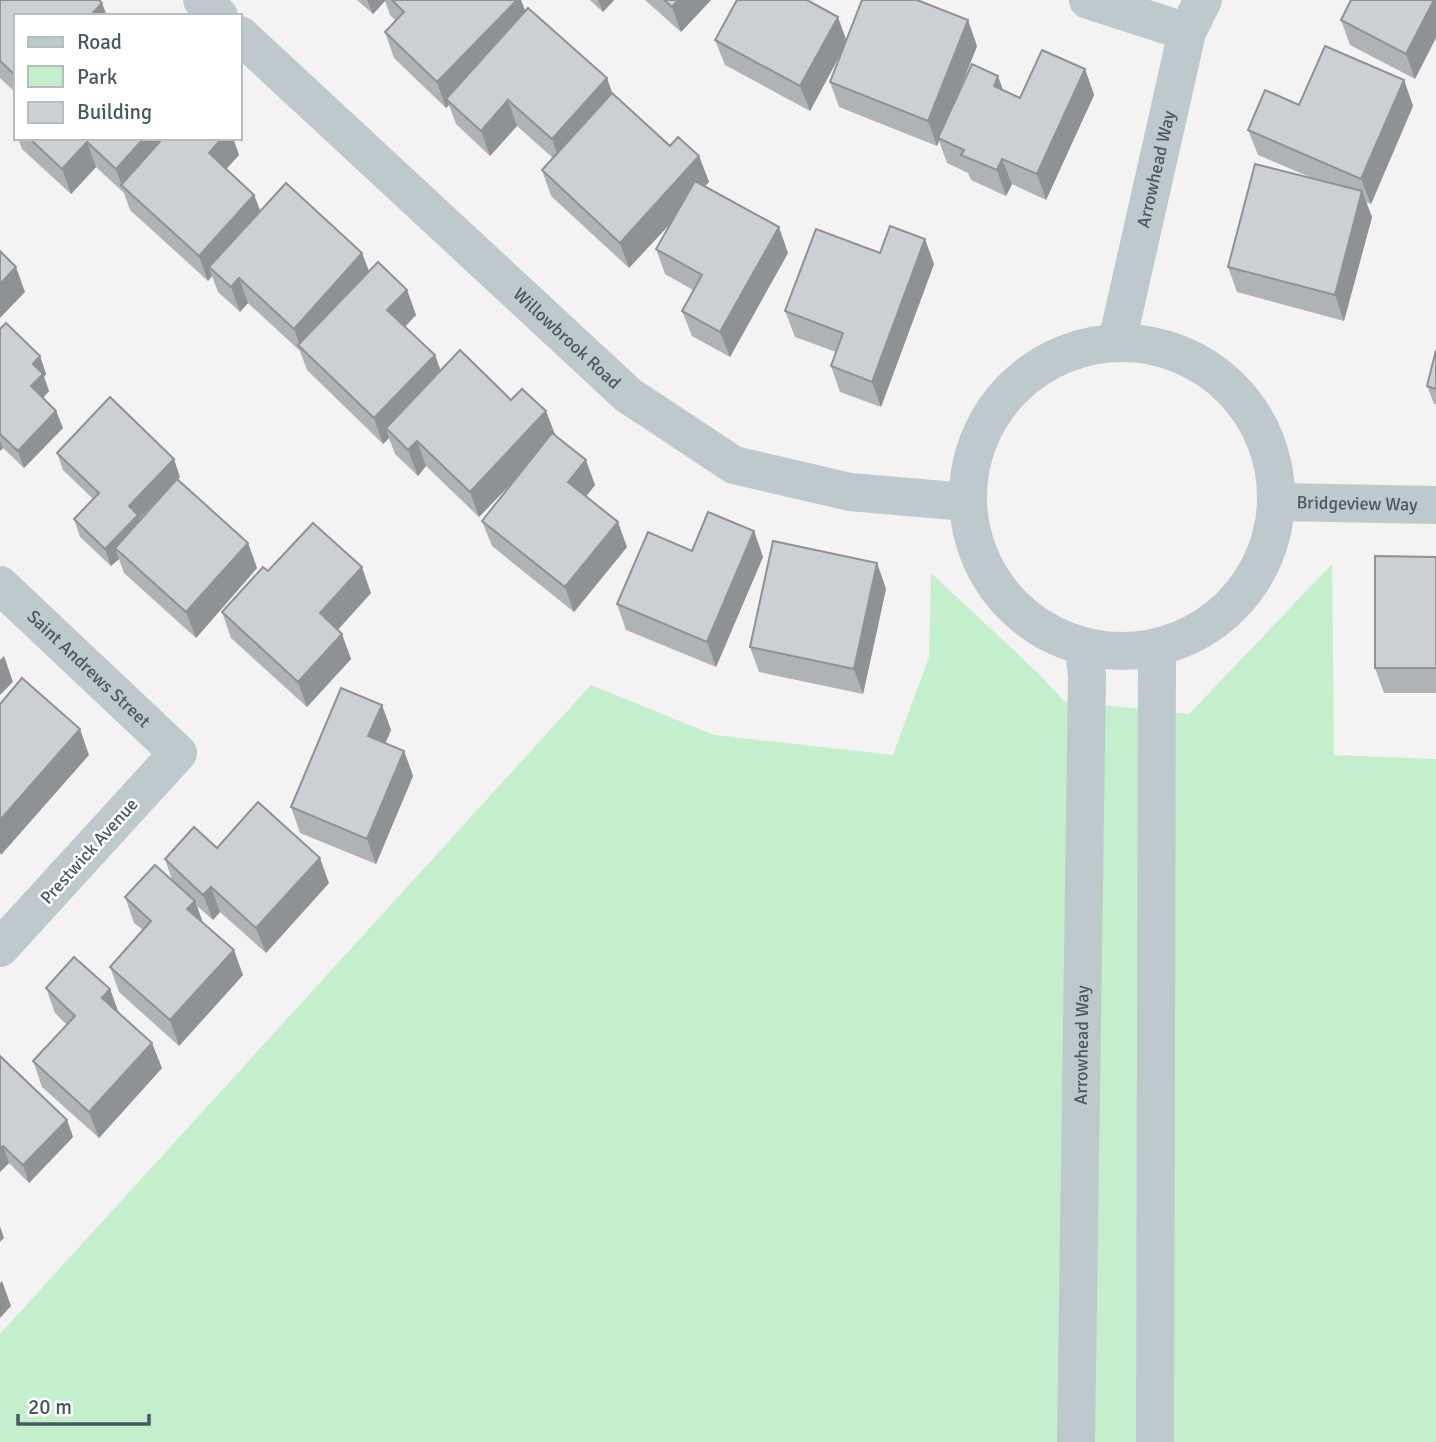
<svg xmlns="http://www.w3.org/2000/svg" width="1436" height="1442" viewBox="0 0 1436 1442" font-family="Signika,sans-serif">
<rect width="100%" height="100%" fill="#f4f2f2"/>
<polygon fill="#c3efcc" points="1332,564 1334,755 1436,759 1436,1442 0,1442 0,1334 591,685 714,735 893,755 929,657 931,573 1039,674 1064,701 1189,714"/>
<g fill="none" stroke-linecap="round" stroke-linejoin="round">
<g stroke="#bec9ce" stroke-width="38">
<polyline points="202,0 219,16"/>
<polyline points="1088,0 1187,32"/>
<path id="s1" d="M240,35l388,360 106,70 116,27 116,10"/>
<path id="s2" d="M1117,342l70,-310 16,-32"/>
<circle cx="1122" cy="497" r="154"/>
<path id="s3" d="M1278,502l158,3"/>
<path id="s4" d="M0,585l178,168 -178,195"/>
<path id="s5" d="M1076,1442l11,-766 -3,-28"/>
<polyline points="1155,1442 1157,649"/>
</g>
</g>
<g fill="#afb3b6" fill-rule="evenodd">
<polygon points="0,0 16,16 16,93 0,78"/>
<polygon points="357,0 521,0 525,10 612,94 670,146 699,156 709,182 704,186 788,253 730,357 692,336 682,311 693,290 665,274 656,249 671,223 629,268 551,196 542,170 553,158 517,126 490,156 456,124 449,105 446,108 394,58 385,32 396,21 390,15 385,1 373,14"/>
<polygon points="590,0 614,0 603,12"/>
<polygon points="645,0 711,0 681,32"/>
<polygon points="813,0 811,2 846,40 977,46 956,100 1004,90 1020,98 1085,69 1094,95 1046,200 1012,184 1006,196 971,180 968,173 947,163 939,141 937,146 839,107 830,82 842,51 810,111 725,65 715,40"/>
<polygon points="1436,0 1415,79 1350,45 1341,20"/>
<polygon points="1404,80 1413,106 1371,204 1366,202 1372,217 1344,321 1237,292 1228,267 1312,178 1258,155 1248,130"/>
<polygon points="18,138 233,138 239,155 226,169 254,195 260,211 362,253 369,272 407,290 416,315 405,327 435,355 441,371 511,400 546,411 555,436 595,485 586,496 627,547 574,612 492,546 482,521 515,479 479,517 426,466 418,476 395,454 389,438 383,444 307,370 300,351 248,303 240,312 218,292 212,276 208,281 130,210 124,193 96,167 71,194 22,149"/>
<polygon points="880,253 934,264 881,407 840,392 831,366 836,352 795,337 785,311"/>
<polygon points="0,329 40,356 46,374 44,377 49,391 43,398 56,411 63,428 24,468 3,448 0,451"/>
<polygon points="1436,350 1436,404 1434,404 1427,386"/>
<path d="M57,453l123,24 -3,2 71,64 9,25 -61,70 -72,-65 -5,-14 -8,7 -31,-29 -6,-18 19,-20 -30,-29zM163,495l-23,25 -1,-1z"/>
<polygon points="754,531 763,557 716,667 626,630 617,604 692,551"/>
<polygon points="1436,557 1436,693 1384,693 1375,668"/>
<polygon points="877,563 886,589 863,694 759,672 750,647"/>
<polygon points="268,571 371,593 338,630 351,659 307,707 231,638 222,612"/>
<polygon points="382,705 391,730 385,743 404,751 413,776 376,864 300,833 291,807"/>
<polygon points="217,848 329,883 266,953 220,912 213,920 197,906 203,923 243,975 179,1046 119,992 110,967 143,930 134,923 125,897 172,880 165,859"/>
<polygon points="46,988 110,989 118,1011 162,1068 99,1138 42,1087 33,1061 67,1025 55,1013"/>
<polygon points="0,1056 67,1120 73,1137 29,1183 9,1163 0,1172"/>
</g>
<g fill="#8f9294">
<polygon points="367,0 385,0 385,1 373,14"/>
<polygon points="517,0 521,0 529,22 446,99 449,105 446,108 437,82"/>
<polygon points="598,0 614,0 603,12"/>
<polygon points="678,0 711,0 681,32 672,7"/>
<polygon points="1434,0 1436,0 1436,38 1415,79 1406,54"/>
<polygon points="102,3 107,16 90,16"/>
<polygon points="838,17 847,42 810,111 800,86"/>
<polygon points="968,20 977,46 940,139 938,138 939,141 937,146 928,121"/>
<polygon points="1085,69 1094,95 1046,200 1037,174"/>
<polygon points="998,76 1007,101 994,86"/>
<polygon points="607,78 616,103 561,165 552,139"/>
<polygon points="1404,80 1413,106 1371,204 1361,179"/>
<polygon points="508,100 517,126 490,156 481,131"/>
<polygon points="144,138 176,138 122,186 116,169"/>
<polygon points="222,138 233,138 239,155 218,178 209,153"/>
<polygon points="87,142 96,167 71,194 62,169"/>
<polygon points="699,156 709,182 629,268 620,243"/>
<polygon points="1002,159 1012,184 1006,196 997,170"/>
<polygon points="1362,191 1372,217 1344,321 1335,295"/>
<polygon points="254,195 264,220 209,267 212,276 208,281 199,256"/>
<polygon points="779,227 788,253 730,357 720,332"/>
<polygon points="925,239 934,264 881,407 872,382"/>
<polygon points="362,253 372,279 301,348 294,329"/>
<polygon points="16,267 25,292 0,318 0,284"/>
<polygon points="239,278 248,303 240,312 231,287"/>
<polygon points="407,290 416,315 397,335 387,310"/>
<polygon points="435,355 444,381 386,428 389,438 383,444 374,418"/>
<polygon points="40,356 46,374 44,377 49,391 38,404 31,386 33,364"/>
<polygon points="56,411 63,428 24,468 18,451"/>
<polygon points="546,411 556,437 479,517 470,492"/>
<polygon points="0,441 3,448 0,451"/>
<polygon points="417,441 426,466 418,476 408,450"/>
<polygon points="174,459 180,477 139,519 144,532 115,548 119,559 111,566 105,549 129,506"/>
<polygon points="586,460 595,485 578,507 568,482"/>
<polygon points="618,522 627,547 574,612 565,587"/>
<polygon points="754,531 763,557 716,667 707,642"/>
<polygon points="248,543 257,568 196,638 186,612"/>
<polygon points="877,563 886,589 863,694 854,669"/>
<polygon points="362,567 371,593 329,639 320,613"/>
<polygon points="342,634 351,659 307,707 298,682"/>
<polygon points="4,656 13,682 0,695 0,660"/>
<polygon points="382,705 391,730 378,761 368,736"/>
<polygon points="80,729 89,755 1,855 0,852 0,820"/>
<polygon points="404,751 413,776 376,864 367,839"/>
<polygon points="320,858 329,883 266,953 256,928"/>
<polygon points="211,887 220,912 213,920 203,895"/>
<polygon points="195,901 204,926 187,909"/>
<polygon points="234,950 243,975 179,1046 170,1020"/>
<polygon points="110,989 119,1014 102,998"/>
<polygon points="152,1043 162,1068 99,1138 89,1112"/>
<polygon points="67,1120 73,1137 29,1183 23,1165"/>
<polygon points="3,1146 9,1163 0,1172 0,1148"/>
<polygon points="0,1226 4,1238 0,1242"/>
<polygon points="2,1281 11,1306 0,1318 0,1283"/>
</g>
<g fill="#ccd0d4" stroke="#8f9294" stroke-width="2">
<polygon points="0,0 99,0 102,3 90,16 16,16 16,76 0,61"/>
<polygon points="392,0 517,0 437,82 385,32 404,12"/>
<polygon points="664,0 678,0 672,7"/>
<polygon points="737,0 807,0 838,17 800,86 715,40"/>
<polygon points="862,0 917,0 968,20 928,121 830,82"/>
<polygon points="1351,0 1434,0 1406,54 1341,20"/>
<polygon points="528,8 607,78 552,139 508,100 481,131 446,99"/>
<polygon points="1325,46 1404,80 1361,179 1248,130 1265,90 1299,105"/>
<polygon points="1042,50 1085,69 1037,174 1002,159 997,170 961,155 964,150 938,138 972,64 998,76 994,86 1020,98"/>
<polygon points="612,93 670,146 678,137 699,156 620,243 542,170"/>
<polygon points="29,138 144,138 116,169 87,142 62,169"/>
<polygon points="163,138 222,138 209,153 254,195 199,256 121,185"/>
<polygon points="1255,164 1362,191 1335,295 1228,267"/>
<polygon points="695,181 779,227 720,332 682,311 702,275 656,249"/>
<polygon points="286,183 362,253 294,329 239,278 231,287 209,267"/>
<polygon points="890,226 925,239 872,382 831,366 843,333 785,311 816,229 880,253"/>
<polygon points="0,251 16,267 0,284"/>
<polygon points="378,262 407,290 387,310 435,355 374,418 298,345"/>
<polygon points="6,323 40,356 33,364 43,374 31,386 56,411 18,451 0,434 0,329"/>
<polygon points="460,350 511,400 522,389 546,411 470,492 417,441 408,450 386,428"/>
<polygon points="1436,350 1436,389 1427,386"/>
<polygon points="110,397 174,459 129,506 138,515 105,549 74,519 99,493 57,453"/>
<polygon points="552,433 586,460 568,482 618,522 565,587 482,521"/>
<polygon points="177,479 248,543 186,612 115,548"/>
<polygon points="708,512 754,531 707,642 617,604 648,532 692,551"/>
<polygon points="313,523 362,567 320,613 342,634 298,682 222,612 263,567 268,571"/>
<polygon points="773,541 877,563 854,669 750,647"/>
<polygon points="1375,556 1436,557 1436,668 1375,668"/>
<polygon points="22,678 80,729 0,820 0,704"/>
<polygon points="341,688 382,705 368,736 404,751 367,839 291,807"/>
<polygon points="258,802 320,858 256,928 211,887 203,895 165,859 194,827 217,848"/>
<polygon points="155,865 195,901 187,909 234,950 170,1020 110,967 151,921 125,897"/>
<polygon points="74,957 110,989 102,998 152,1043 89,1112 33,1061 75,1016 46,988"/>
<polygon points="0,1056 67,1120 23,1165 3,1146 0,1148"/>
</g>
<g text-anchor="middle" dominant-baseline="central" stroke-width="5" stroke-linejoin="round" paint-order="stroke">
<g font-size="18" fill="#4a595f" stroke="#fff">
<text stroke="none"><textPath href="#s2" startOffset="177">Arrowhead Way</textPath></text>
<text stroke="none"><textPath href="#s1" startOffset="446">Willowbrook Road</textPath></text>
<text stroke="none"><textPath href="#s3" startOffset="79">Bridgeview Way</textPath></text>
<text stroke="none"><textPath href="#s4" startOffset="122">Saint Andrews Street</textPath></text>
<text transform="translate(89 851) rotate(-48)">Prestwick Avenue</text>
<text stroke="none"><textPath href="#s5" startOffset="397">Arrowhead Way</textPath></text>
</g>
</g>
<rect x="14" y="14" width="228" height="126" fill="#ffffff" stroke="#b7bdbf" stroke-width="2"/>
<rect x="28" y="37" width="35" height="10" fill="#bec9ce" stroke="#b7bdbf" stroke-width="2"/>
<text x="77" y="49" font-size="21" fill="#4a595f">Road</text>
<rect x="28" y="66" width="35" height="21" fill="#c3efcc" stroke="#b7bdbf" stroke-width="2"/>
<text x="77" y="84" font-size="21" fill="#4a595f">Park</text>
<rect x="28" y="102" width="35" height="21" fill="#ccd0d4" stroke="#b7bdbf" stroke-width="2"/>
<text x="77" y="119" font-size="21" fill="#4a595f">Building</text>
<path d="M18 1414v10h131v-10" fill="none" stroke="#4a595f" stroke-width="3.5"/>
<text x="28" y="1414" font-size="21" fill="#4a595f" stroke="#ffffff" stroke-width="5" paint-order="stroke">20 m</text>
</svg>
